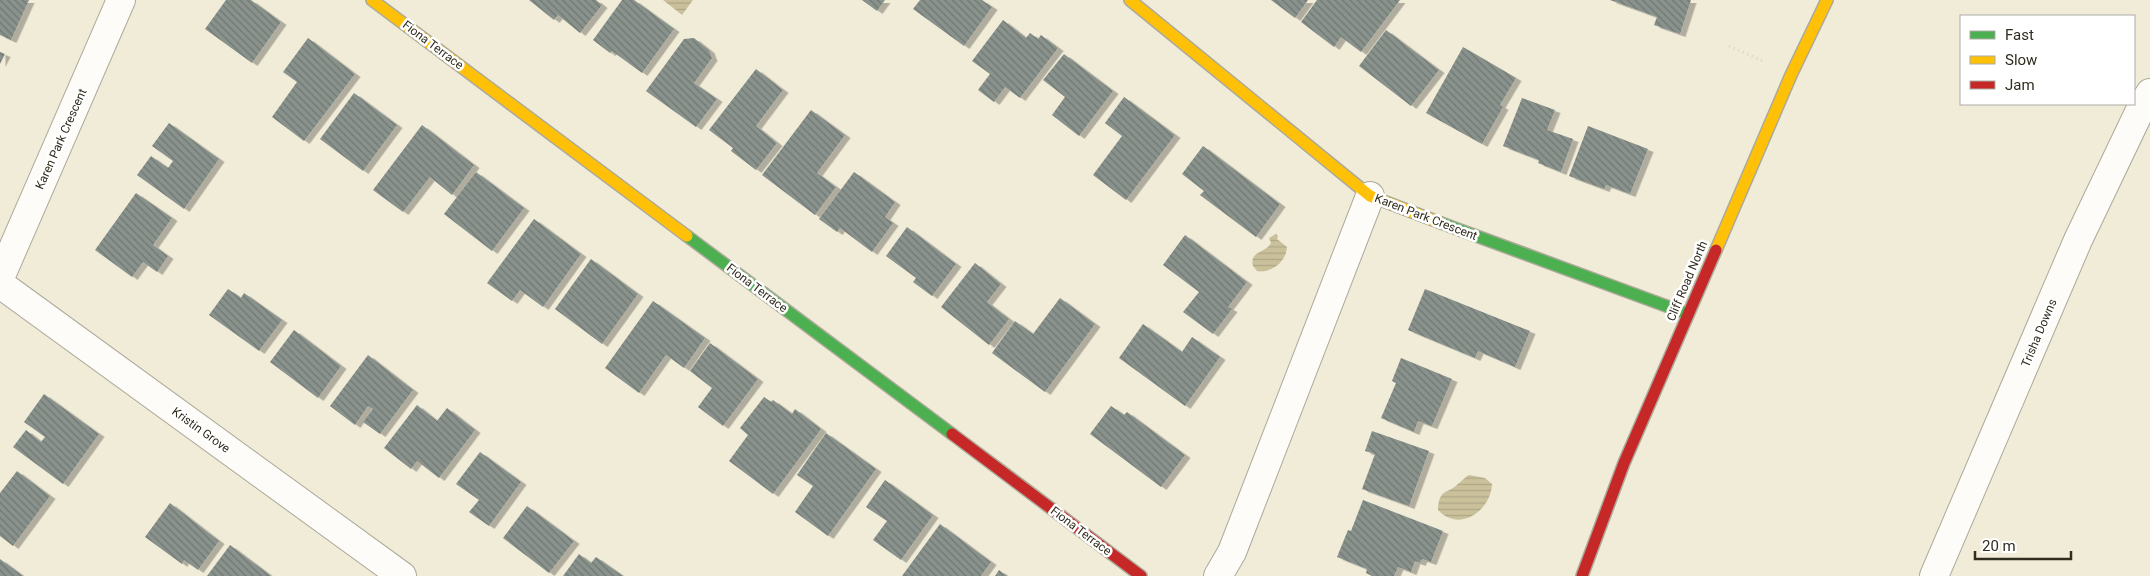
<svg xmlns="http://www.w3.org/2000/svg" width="2150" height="576" viewBox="0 0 2150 576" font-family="Roboto,sans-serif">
<defs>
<pattern id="water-rules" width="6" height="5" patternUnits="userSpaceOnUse" patternTransform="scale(1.25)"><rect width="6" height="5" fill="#cac19b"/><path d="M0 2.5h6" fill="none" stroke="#aea685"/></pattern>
<pattern id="building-back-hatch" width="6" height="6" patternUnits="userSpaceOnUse" patternTransform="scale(1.25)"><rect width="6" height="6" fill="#89928c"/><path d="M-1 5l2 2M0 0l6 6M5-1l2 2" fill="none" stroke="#707772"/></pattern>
<filter id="shadow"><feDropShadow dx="5.5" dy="3" stdDeviation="0" flood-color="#0004"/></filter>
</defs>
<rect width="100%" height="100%" fill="#f0ecd8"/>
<g fill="url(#water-rules)">
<polygon points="663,0 693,0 682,15"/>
<path d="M1276,234l2,2 -1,3 10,8c-1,15 -15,26 -30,24l-4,-5c-4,-15 13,-13 18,-23l-2,-5z"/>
<path d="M1469,475l16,3 7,6c-1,27 -33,49 -54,26 1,-22 9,-15 21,-27 4,-3 5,-5 10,-8z"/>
</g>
<g fill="url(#building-back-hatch)" filter="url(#shadow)">
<polygon points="0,0 29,0 11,40 0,35"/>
<polygon points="226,0 251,0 281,22 252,63 205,29"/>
<polygon points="529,0 596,0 602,5 580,33 558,15 554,20"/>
<polygon points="622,0 634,0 674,29 642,73 612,51 610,53 593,40"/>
<polygon points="862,0 885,0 877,11"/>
<polygon points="920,0 982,0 992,7 964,46 913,9"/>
<polygon points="1271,0 1308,0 1295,18"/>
<polygon points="1317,0 1400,0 1361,52 1341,37 1334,47 1301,22"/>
<polygon points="1610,0 1691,0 1680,34 1654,25 1657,17"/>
<polygon points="1003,20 1026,38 1030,33 1038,39 1041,35 1058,48 1020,98 1005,87 994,102 978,90 990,74 972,61"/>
<polygon points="1386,30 1439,70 1411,106 1359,66"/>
<polygon points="308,38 355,74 304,141 272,117 297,82 283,72"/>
<polygon points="694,38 709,50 712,58 694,83 717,99 696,127 646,91 684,39"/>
<polygon points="1463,47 1516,78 1500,105 1503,107 1482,144 1426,113"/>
<polygon points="0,52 5,54 0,64"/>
<polygon points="1064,54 1113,91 1079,136 1052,115 1065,97 1043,80"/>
<polygon points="756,69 783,90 756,126 777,143 756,170 731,151 733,148 709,130"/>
<polygon points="354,93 397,125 363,171 320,139"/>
<polygon points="1124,97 1175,135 1126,200 1093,175 1122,136 1105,123"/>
<polygon points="1522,98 1555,110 1547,130 1573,139 1561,172 1538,163 1539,160 1503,146"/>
<polygon points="811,110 845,135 817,173 836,187 815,215 762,175"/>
<polygon points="169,123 219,159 184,209 137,175 151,156 168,168 173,161 152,146"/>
<polygon points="422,125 474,165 452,195 430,177 403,212 373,190"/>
<polygon points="1588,126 1648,149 1630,194 1606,185 1604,189 1569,176"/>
<polygon points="1203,146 1280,204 1256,237 1200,195 1204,191 1182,174"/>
<polygon points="476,172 524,208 492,251 444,214"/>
<polygon points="854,172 895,202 885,217 893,223 872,252 840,228 837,232 819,219"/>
<polygon points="136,193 172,218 153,245 168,256 157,272 143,262 132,277 95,250"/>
<polygon points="534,219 581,254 543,307 520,290 512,301 487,283"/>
<polygon points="907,227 956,264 932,296 913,282 916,278 886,256"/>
<polygon points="1185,235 1247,282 1228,307 1232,309 1213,334 1183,312 1199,292 1163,265"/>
<polygon points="591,259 638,294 602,344 555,309"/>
<polygon points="975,263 1001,284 987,302 1009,319 989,345 941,307"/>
<polygon points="228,289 241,298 244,293 282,320 259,351 209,315"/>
<polygon points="1425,289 1530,331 1515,367 1478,351 1475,358 1408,330"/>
<polygon points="1060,298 1095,324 1045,392 992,353 1015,321 1033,334"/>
<polygon points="653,301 705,338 684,368 666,355 639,393 605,368"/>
<polygon points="1143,324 1182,352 1192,337 1220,357 1185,406 1119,358"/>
<polygon points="294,330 341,366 318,398 270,362"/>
<polygon points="710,343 758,379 723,426 698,407 712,388 690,371"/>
<polygon points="368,355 413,390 380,434 363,422 373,409 368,406 355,425 330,406"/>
<polygon points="1401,358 1452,379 1432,426 1418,421 1414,432 1381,418 1396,383 1392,381"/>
<polygon points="44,394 99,434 63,484 13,447 26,430 41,442 45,437 24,422"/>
<polygon points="764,397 771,402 773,400 792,414 795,409 821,429 773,494 729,461 748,435 740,428"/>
<polygon points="417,405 437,421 447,408 475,430 439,478 417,461 411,469 384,448"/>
<polygon points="1111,406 1124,415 1127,412 1185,455 1161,487 1090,434"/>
<polygon points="1372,431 1429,451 1409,506 1362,489 1375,454 1365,451"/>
<polygon points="826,433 876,469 828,536 795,512 813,486 797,475"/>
<polygon points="480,452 521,482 489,526 469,512 479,500 456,484"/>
<polygon points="17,471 50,496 13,546 0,536 0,493"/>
<polygon points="885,480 933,515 901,560 873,540 887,521 866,507"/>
<polygon points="1363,500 1443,531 1431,562 1422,559 1420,563 1415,561 1411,572 1398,567 1394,576 1372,576 1366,573 1367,569 1337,557 1348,530 1351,531"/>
<polygon points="170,503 219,541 198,570 184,560 182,564 145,537"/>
<polygon points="527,506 574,541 549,573 503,538"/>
<polygon points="940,524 991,562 981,576 902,576"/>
<polygon points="230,545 271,576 207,576"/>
<polygon points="579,554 591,563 596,557 623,576 563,576"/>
<polygon points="0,559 23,576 0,576"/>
<polygon points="999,570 1007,576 995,576"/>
</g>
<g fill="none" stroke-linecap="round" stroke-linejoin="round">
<g stroke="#ada99a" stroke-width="30">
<g id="street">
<polyline points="0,278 121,0"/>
<polyline points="0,284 402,576"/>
<polyline points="1218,576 1232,552 1370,196"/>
<polyline points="1934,576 2078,240 2143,104 2150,93"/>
</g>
</g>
<g stroke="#ada99a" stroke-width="14">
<g id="fast">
<polyline points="1441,223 1688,314"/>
<polyline points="687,236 952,434"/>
</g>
</g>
<g stroke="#ada99a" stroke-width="14">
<g id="slow">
<polyline points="372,0 687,236"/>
<polyline points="1130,0 1370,196 1441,223"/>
<polyline points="1716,250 1791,75 1827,0"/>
</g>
</g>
<g stroke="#ada99a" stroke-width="14">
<g id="jam">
<polyline points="952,434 1141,576"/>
<polyline points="1582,576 1624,463 1716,250"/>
</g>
</g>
<polyline stroke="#d5d3cd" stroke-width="3" stroke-dasharray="1 4" stroke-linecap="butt" points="1729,46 1765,62"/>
<use href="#street" stroke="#fdfcf9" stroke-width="28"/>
<use href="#fast" stroke="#4caf50" stroke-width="11"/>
<use href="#slow" stroke="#ffc107" stroke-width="11"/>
<use href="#jam" stroke="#c62828" stroke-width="11"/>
</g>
<g text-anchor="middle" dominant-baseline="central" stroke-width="5" stroke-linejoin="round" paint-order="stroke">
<g font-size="12" fill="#302c1e" stroke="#fff">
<text transform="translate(433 45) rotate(37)">Fiona Terrace</text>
<text transform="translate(61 139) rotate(-66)">Karen Park Crescent</text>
<text transform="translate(1426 217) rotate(21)">Karen Park Crescent</text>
<text transform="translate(1687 281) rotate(-67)">Cliff Road North</text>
<text transform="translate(757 288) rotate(37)">Fiona Terrace</text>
<text transform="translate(2039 333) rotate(-67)">Trisha Downs</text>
<text transform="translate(201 430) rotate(36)">Kristin Grove</text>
<text transform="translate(1081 531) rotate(37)">Fiona Terrace</text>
</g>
</g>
<rect x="1960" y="15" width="175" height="90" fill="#ffffff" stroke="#acaba5"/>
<rect x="1970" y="31" width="25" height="8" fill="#4caf50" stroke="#acaba5"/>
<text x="2005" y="40" font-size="15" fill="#302c1e">Fast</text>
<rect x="1970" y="56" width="25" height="8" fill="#ffc107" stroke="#acaba5"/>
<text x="2005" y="65" font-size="15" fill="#302c1e">Slow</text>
<rect x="1970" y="81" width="25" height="8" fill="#c62828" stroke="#acaba5"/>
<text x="2005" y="90" font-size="15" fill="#302c1e">Jam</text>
<path d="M1975 551v8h96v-8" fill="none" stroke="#302c1e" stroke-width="2.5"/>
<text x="1982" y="551" font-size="15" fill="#302c1e" stroke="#ffffff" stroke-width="4" paint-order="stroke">20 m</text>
</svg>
